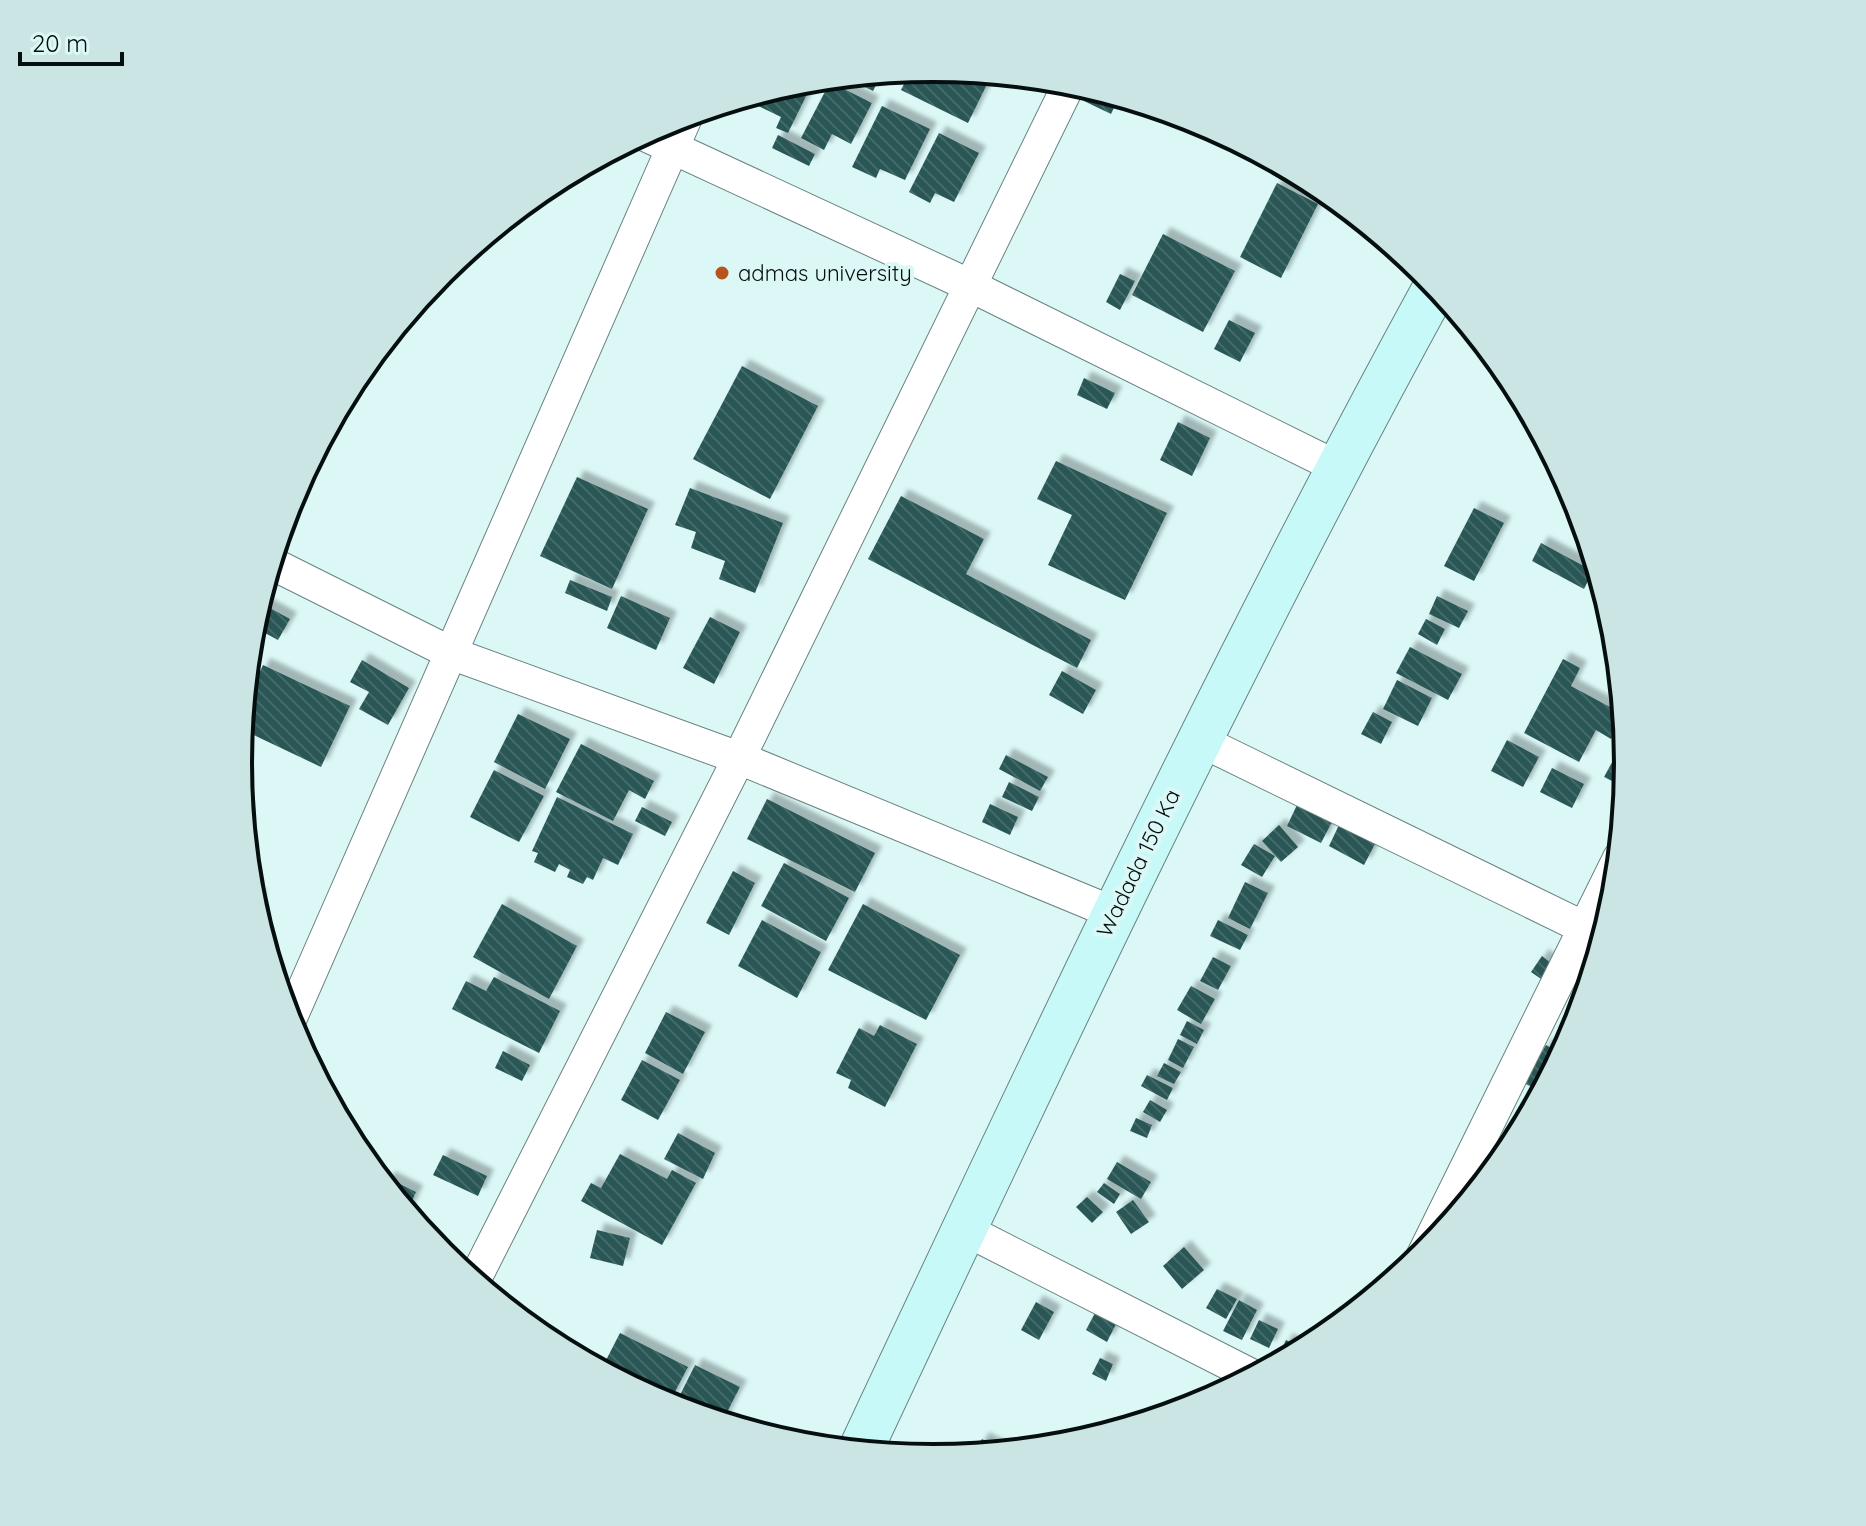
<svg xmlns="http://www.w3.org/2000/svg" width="1866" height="1526" viewBox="0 0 1866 1526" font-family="Quicksand,sans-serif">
<defs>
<pattern id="building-back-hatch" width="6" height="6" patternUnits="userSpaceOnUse" patternTransform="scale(2)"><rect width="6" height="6" fill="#295655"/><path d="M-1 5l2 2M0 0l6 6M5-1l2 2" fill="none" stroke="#456969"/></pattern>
<filter id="shadow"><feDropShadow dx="7" dy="-7" stdDeviation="2" flood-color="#0004"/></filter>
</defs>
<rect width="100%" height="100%" fill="#dbf8f7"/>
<g fill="url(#building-back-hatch)" filter="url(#shadow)">
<polygon points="933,68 992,74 968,123 901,90 911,70"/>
<polygon points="882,73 873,91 844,77 849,76"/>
<polygon points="814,80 788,133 776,128 781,117 748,101 751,95"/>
<polygon points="830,82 872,103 851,144 832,134 824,150 801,138"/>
<polygon points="1090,88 1119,97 1111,114 1084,101"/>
<polygon points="882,106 930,129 905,180 880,169 876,178 852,167"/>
<polygon points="939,133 979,153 954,202 935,193 930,203 909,192"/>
<polygon points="778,135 815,154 809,166 772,148"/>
<polygon points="1277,183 1318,204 1281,278 1240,257"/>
<polygon points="1163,234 1235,271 1203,332 1132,295"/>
<polygon points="1120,274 1135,281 1120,310 1106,302"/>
<polygon points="1229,320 1255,333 1240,362 1214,349"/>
<polygon points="742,366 818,406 770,499 693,459"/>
<polygon points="1084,378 1115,393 1107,409 1077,395"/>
<polygon points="1178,422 1210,438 1192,476 1160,460"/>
<polygon points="1056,461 1167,513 1125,600 1048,565 1072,515 1037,499"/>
<polygon points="577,477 648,509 612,589 540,556"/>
<polygon points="690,488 783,523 755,593 719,579 725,561 691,548 696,532 675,525"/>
<polygon points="901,496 984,539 966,574 1091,640 1077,668 868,559"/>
<polygon points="1474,508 1504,523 1474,581 1444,566"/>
<polygon points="1541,543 1593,571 1584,589 1532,561"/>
<polygon points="570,580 612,597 607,611 565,593"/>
<polygon points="621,596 670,618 656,650 607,628"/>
<polygon points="1437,596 1468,611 1459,628 1429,614"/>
<polygon points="259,602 290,619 278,640 252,626"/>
<polygon points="710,617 740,632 714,684 683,668"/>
<polygon points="1426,619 1445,629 1437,645 1418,634"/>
<polygon points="1410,647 1462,674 1448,700 1396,673"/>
<polygon points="1563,659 1580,668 1571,686 1623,714 1611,739 1596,730 1579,762 1524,733"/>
<polygon points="362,660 409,688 388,725 359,709 369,692 350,682"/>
<polygon points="263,665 350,706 321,767 241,729 244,707"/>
<polygon points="1062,671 1096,690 1083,714 1049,695"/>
<polygon points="1397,680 1432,698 1418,726 1383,709"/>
<polygon points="1373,712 1392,722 1381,744 1361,734"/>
<polygon points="518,714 570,739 545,789 494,762"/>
<polygon points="1507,740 1539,757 1523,787 1491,771"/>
<polygon points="581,744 654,781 645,799 629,790 613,821 556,792"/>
<polygon points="1006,755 1048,777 1040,791 999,769"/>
<polygon points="1616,755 1628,762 1622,786 1604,777"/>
<polygon points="1552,768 1584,784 1572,808 1540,792"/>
<polygon points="494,770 544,796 519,842 470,817"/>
<polygon points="1009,782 1039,797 1032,811 1002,797"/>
<polygon points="557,797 633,834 618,865 603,858 593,880 587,877 583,884 567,877 570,870 559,864 555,872 534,862 538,853 532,851"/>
<polygon points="767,799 875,853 855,892 747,839"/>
<polygon points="990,804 1018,817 1010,835 982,822"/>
<polygon points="1297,805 1332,822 1321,843 1287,826"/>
<polygon points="642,807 672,822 665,836 635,821"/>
<polygon points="1279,825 1298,847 1281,862 1262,841"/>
<polygon points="1339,825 1375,844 1364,865 1329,846"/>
<polygon points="1254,844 1275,856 1262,877 1241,865"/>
<polygon points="784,863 849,898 826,941 761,906"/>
<polygon points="733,871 755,883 729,935 706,923"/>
<polygon points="1245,882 1268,893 1250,929 1228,918"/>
<polygon points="251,893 260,897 255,909 251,898"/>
<polygon points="502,904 577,946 549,999 473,957"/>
<polygon points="863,904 960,955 926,1020 828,970"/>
<polygon points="762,920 821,952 797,998 738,966"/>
<polygon points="1218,920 1248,935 1240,950 1210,936"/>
<polygon points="1542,956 1555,966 1544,981 1531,972"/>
<polygon points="1213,957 1231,966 1218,990 1200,981"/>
<polygon points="494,977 560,1011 539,1053 452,1009 466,981 486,991"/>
<polygon points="1191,986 1215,999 1201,1024 1177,1010"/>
<polygon points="666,1012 705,1032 683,1074 645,1053"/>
<polygon points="1187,1021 1204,1030 1197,1044 1180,1035"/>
<polygon points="880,1025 917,1044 885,1107 848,1088 851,1080 836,1073 859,1028 874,1036"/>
<polygon points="1178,1039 1194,1047 1183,1068 1168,1060"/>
<polygon points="1546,1045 1562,1054 1541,1092 1524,1083"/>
<polygon points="503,1051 530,1065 522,1081 495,1068"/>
<polygon points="642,1060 680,1080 658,1120 621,1100"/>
<polygon points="1164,1063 1181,1072 1174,1084 1157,1076"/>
<polygon points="1147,1075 1173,1088 1167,1100 1141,1086"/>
<polygon points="1150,1100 1167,1110 1160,1122 1143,1112"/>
<polygon points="1136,1118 1152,1125 1147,1138 1130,1131"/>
<polygon points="678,1133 715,1153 703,1179 664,1159"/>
<polygon points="620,1154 667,1179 672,1170 696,1183 662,1245 581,1201 591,1183 601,1188"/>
<polygon points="443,1155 487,1176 478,1196 433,1175"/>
<polygon points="1117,1162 1151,1182 1141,1199 1107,1179"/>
<polygon points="388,1178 416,1192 407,1212 384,1185"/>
<polygon points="1104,1183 1120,1194 1114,1204 1097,1192"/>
<polygon points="1087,1197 1103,1212 1092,1223 1076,1207"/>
<polygon points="1133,1200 1149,1222 1131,1234 1116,1212"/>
<polygon points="597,1230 630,1238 623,1266 590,1258"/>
<polygon points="1184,1247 1204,1270 1182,1289 1163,1266"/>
<polygon points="1217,1289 1237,1299 1226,1319 1206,1308"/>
<polygon points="1239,1300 1257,1310 1242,1340 1223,1331"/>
<polygon points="1036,1302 1054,1312 1039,1340 1021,1330"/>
<polygon points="1095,1313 1116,1324 1107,1342 1086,1330"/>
<polygon points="1259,1320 1278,1329 1269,1348 1250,1339"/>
<polygon points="620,1333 688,1367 668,1405 601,1370"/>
<polygon points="1286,1340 1304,1349 1282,1361 1277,1358"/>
<polygon points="1100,1358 1113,1364 1106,1381 1092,1374"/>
<polygon points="695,1365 740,1387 722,1422 674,1407"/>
<polygon points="982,1439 1006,1451 974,1454"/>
</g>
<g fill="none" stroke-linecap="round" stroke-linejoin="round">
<g stroke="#688382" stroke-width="34">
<g id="street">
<polyline points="643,134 971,286 1337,467"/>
<polyline points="271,563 453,654 739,758 1114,913"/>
<polyline points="1197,739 1603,937"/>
<polyline points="289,1022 687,115"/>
<polyline points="964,1229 1253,1376"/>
<polyline points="1422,1257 1619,858"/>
<polyline points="474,1281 739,758 1070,82"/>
</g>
</g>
<g stroke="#688382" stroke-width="46">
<path id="secondary" d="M860,1451c184,-393 368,-785 576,-1165"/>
</g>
<use href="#street" stroke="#fff" stroke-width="32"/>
<use href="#secondary" stroke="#c7f9f9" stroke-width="44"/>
</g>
<circle fill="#b7531f" stroke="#dbf8f7" stroke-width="3" cx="722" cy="273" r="8"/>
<g text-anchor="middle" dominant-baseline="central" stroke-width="8" stroke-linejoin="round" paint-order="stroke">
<g font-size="22" fill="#060f0f" stroke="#dbf8f7" text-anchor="start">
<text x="738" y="273">admas university</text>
</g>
<g font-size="22" fill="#060f0f" stroke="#dbf8f7">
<text transform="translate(1138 863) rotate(-64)">Wadada 150 Ka</text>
</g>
</g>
<path d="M0 0H1866V1526H0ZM252 763a681 681 0 1 1 1362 0a681 681 0 1 1-1362 0Z" fill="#cae5e4" fill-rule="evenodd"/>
<path fill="none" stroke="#060f0f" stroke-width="4" d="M252 763a681 681 0 1 1 1362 0a681 681 0 1 1-1362 0Z"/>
<path d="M20 52v12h102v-12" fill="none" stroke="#060f0f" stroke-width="4"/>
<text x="32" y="52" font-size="24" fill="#060f0f" stroke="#dbf8f7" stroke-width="6" paint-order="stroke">20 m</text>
</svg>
